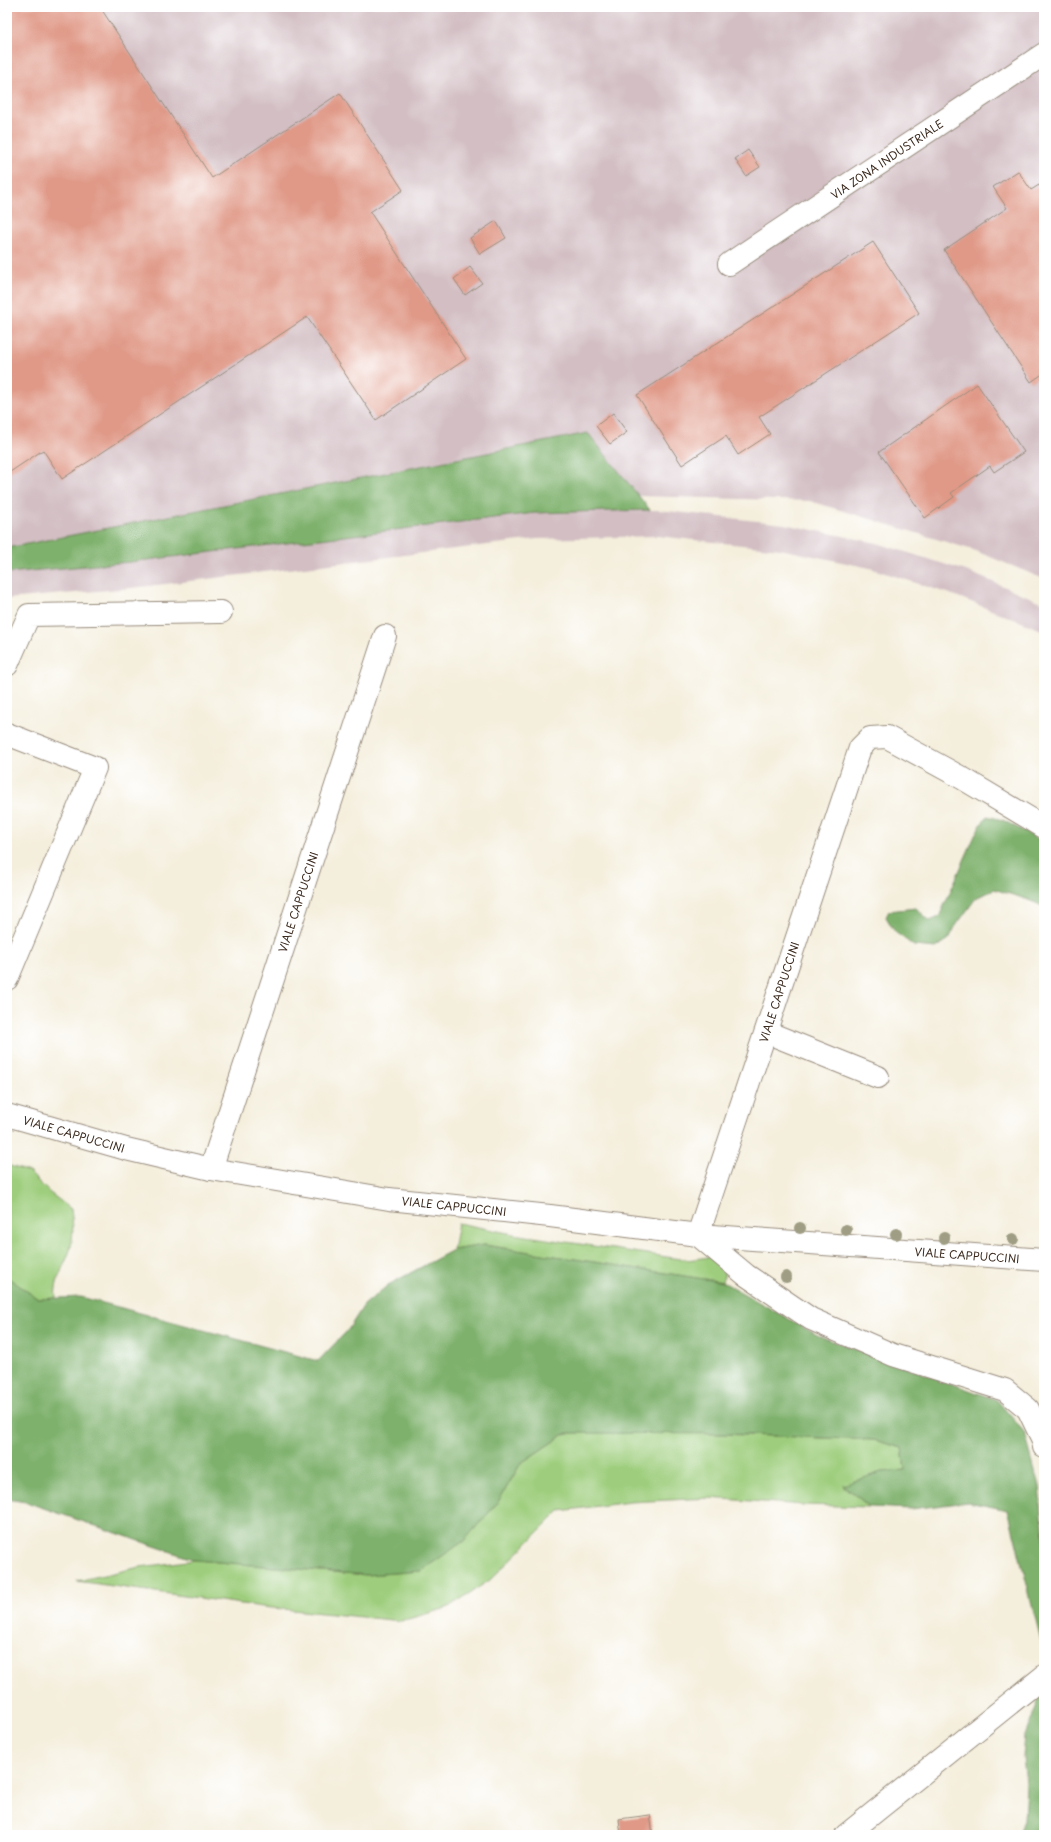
<svg xmlns="http://www.w3.org/2000/svg" width="1051" height="1842" viewBox="0 0 1051 1842" font-family="'Playpen Sans',sans-serif">
<rect width="100%" height="100%" fill="#fff"/>
<filter id="ink" filterUnits="userSpaceOnUse"><feTurbulence type="fractalNoise" baseFrequency=".025" numOctaves="2"/><feDisplacementMap in="SourceGraphic" scale="8" xChannelSelector="R" yChannelSelector="G"/><feConvolveMatrix kernelMatrix="1 2 1 2 8 2 1 2 1" color-interpolation-filters="sRGB"/></filter>
<filter id="wash" filterUnits="userSpaceOnUse"><feTurbulence type="fractalNoise" baseFrequency=".012" numOctaves="4" result="noise"/><feDisplacementMap in="SourceGraphic" scale="16" xChannelSelector="R" yChannelSelector="G"/><feGaussianBlur stdDeviation="0.9" result="paint"/><feColorMatrix in="noise" values="0 0 0 0 0 0 0 0 0 0 0 0 0 0 0 0 0 1.4 0 .05"/><feComposite in="paint" operator="in"/></filter>
<g filter="url(#wash)">
<rect width="100%" height="100%" fill="#f4eedc"/>
<g fill="#d2bec3">
<polygon points="7,7 1044,7 1044,579 973,550 810,501 639,496 588,433 7,548"/>
<polygon points="658,510 784,524 877,543 966,571 1044,603 1044,631 956,596 870,568 780,549 657,536 537,539 132,588 7,599 7,573 535,513"/>
</g>
<g fill="#9ece7d" stroke="#6c7c4e">
<path d="M7,1165l22,7 21,21 21,16c2,14 3,27 -1,41 -5,16 -17,32 -14,48l-18,1 -31,-22z"/>
<polygon points="458,1223 513,1234 687,1260 709,1257 726,1263 723,1282 484,1245 453,1250"/>
<polygon points="667,1432 874,1440 902,1448 905,1470 881,1472 843,1486 870,1507 804,1505 709,1498 630,1502 560,1511 490,1580 447,1608 401,1621 263,1607 77,1581 140,1567 195,1560 367,1575 421,1571 464,1540 498,1502 521,1463 566,1433"/>
</g>
<g fill="#7eb16c" stroke="#5c6e45">
<polygon points="588,433 650,510 535,513 130,562 7,573 7,548"/>
<polygon points="987,816 1003,820 1044,842 1044,907 1032,901 994,889 976,898 955,927 949,939 936,948 914,946 895,932 886,917 889,911 916,908 930,921 939,917 977,831"/>
<polygon points="484,1245 723,1282 819,1336 997,1400 1025,1433 1039,1486 1044,1535 1044,1652 1008,1510 968,1502 911,1509 870,1507 843,1485 881,1472 905,1470 902,1448 874,1440 729,1434 566,1433 521,1463 498,1502 464,1541 421,1571 367,1575 195,1560 26,1502 7,1499 7,1277 38,1299 81,1297 318,1361 348,1330 364,1305 388,1285 453,1250"/>
<polygon points="1044,1694 1044,1835 1019,1835 1024,1821 1026,1783 1023,1757 1025,1736 1039,1698"/>
</g>
<g id="blocks">
<g fill="#e09987">
<polygon points="7,7 100,7 212,178 340,93 403,190 370,212 466,359 376,420 307,317 62,479 43,450 7,474"/>
<polygon points="748,150 760,167 746,176 735,159"/>
<polygon points="1018,171 1031,190 1039,185 1044,193 1044,373 1031,382 944,250 1007,208 993,187"/>
<polygon points="496,221 506,238 480,254 470,238"/>
<polygon points="873,242 919,313 759,417 770,434 738,455 726,436 682,465 637,395"/>
<polygon points="470,267 482,283 465,295 454,279"/>
<polygon points="977,384 1024,452 994,472 990,466 951,493 954,497 925,518 879,452"/>
<polygon points="613,413 627,432 610,444 596,426"/>
<polygon points="650,1815 653,1835 621,1835 619,1819"/>
</g>
</g>
</g>
<g filter="url(#ink)">
<use href="#blocks" fill-opacity="0" stroke="#988c7d" stroke-width="1"/>
<g fill="none" stroke-linecap="round" stroke-linejoin="round">
<g stroke="#988c7d" stroke-width="24">
<g id="minor">
<polyline points="729,264 1044,54"/>
<polyline points="7,665 29,615 221,612"/>
<polyline points="7,734 95,768 7,979"/>
<polyline points="1044,827 962,778 887,737 870,738 860,748 698,1235 746,1275 811,1319 893,1355 1005,1390 1028,1409 1043,1440 1044,1447"/>
<polyline points="766,1032 878,1077"/>
<polyline points="7,1115 126,1149 211,1169 389,1199 550,1216 698,1235 1044,1260"/>
<polyline points="211,1169 385,636"/>
<polyline points="846,1835 1044,1676"/>
</g>
</g>
<use href="#minor" stroke="#fff" stroke-width="22"/>
</g>
<g fill="#9f9d83">
<circle cx="800" cy="1228" r="6"/>
<circle cx="846" cy="1230" r="6"/>
<circle cx="896" cy="1234" r="6"/>
<circle cx="944" cy="1238" r="6"/>
<circle cx="1013" cy="1239" r="6"/>
<circle cx="786" cy="1277" r="6"/>
</g>
</g>
<g text-anchor="middle" dominant-baseline="central" stroke-width="3" stroke-linejoin="round" paint-order="stroke">
<g font-size="11" fill="#3b2a1e" stroke="#fff">
<text transform="translate(887 159) rotate(-34)">VIA ZONA INDUSTRIALE</text>
<text transform="translate(298 902) rotate(-72)">VIALE CAPPUCCINI</text>
<text transform="translate(779 992) rotate(-72)">VIALE CAPPUCCINI</text>
<text transform="translate(74 1134) rotate(16)">VIALE CAPPUCCINI</text>
<text transform="translate(454 1206) rotate(6)">VIALE CAPPUCCINI</text>
<text transform="translate(967 1255) rotate(4)">VIALE CAPPUCCINI</text>
</g>
</g>
<rect width="1051" height="1842" fill="none" stroke="#fff" stroke-width="24"/>
</svg>
